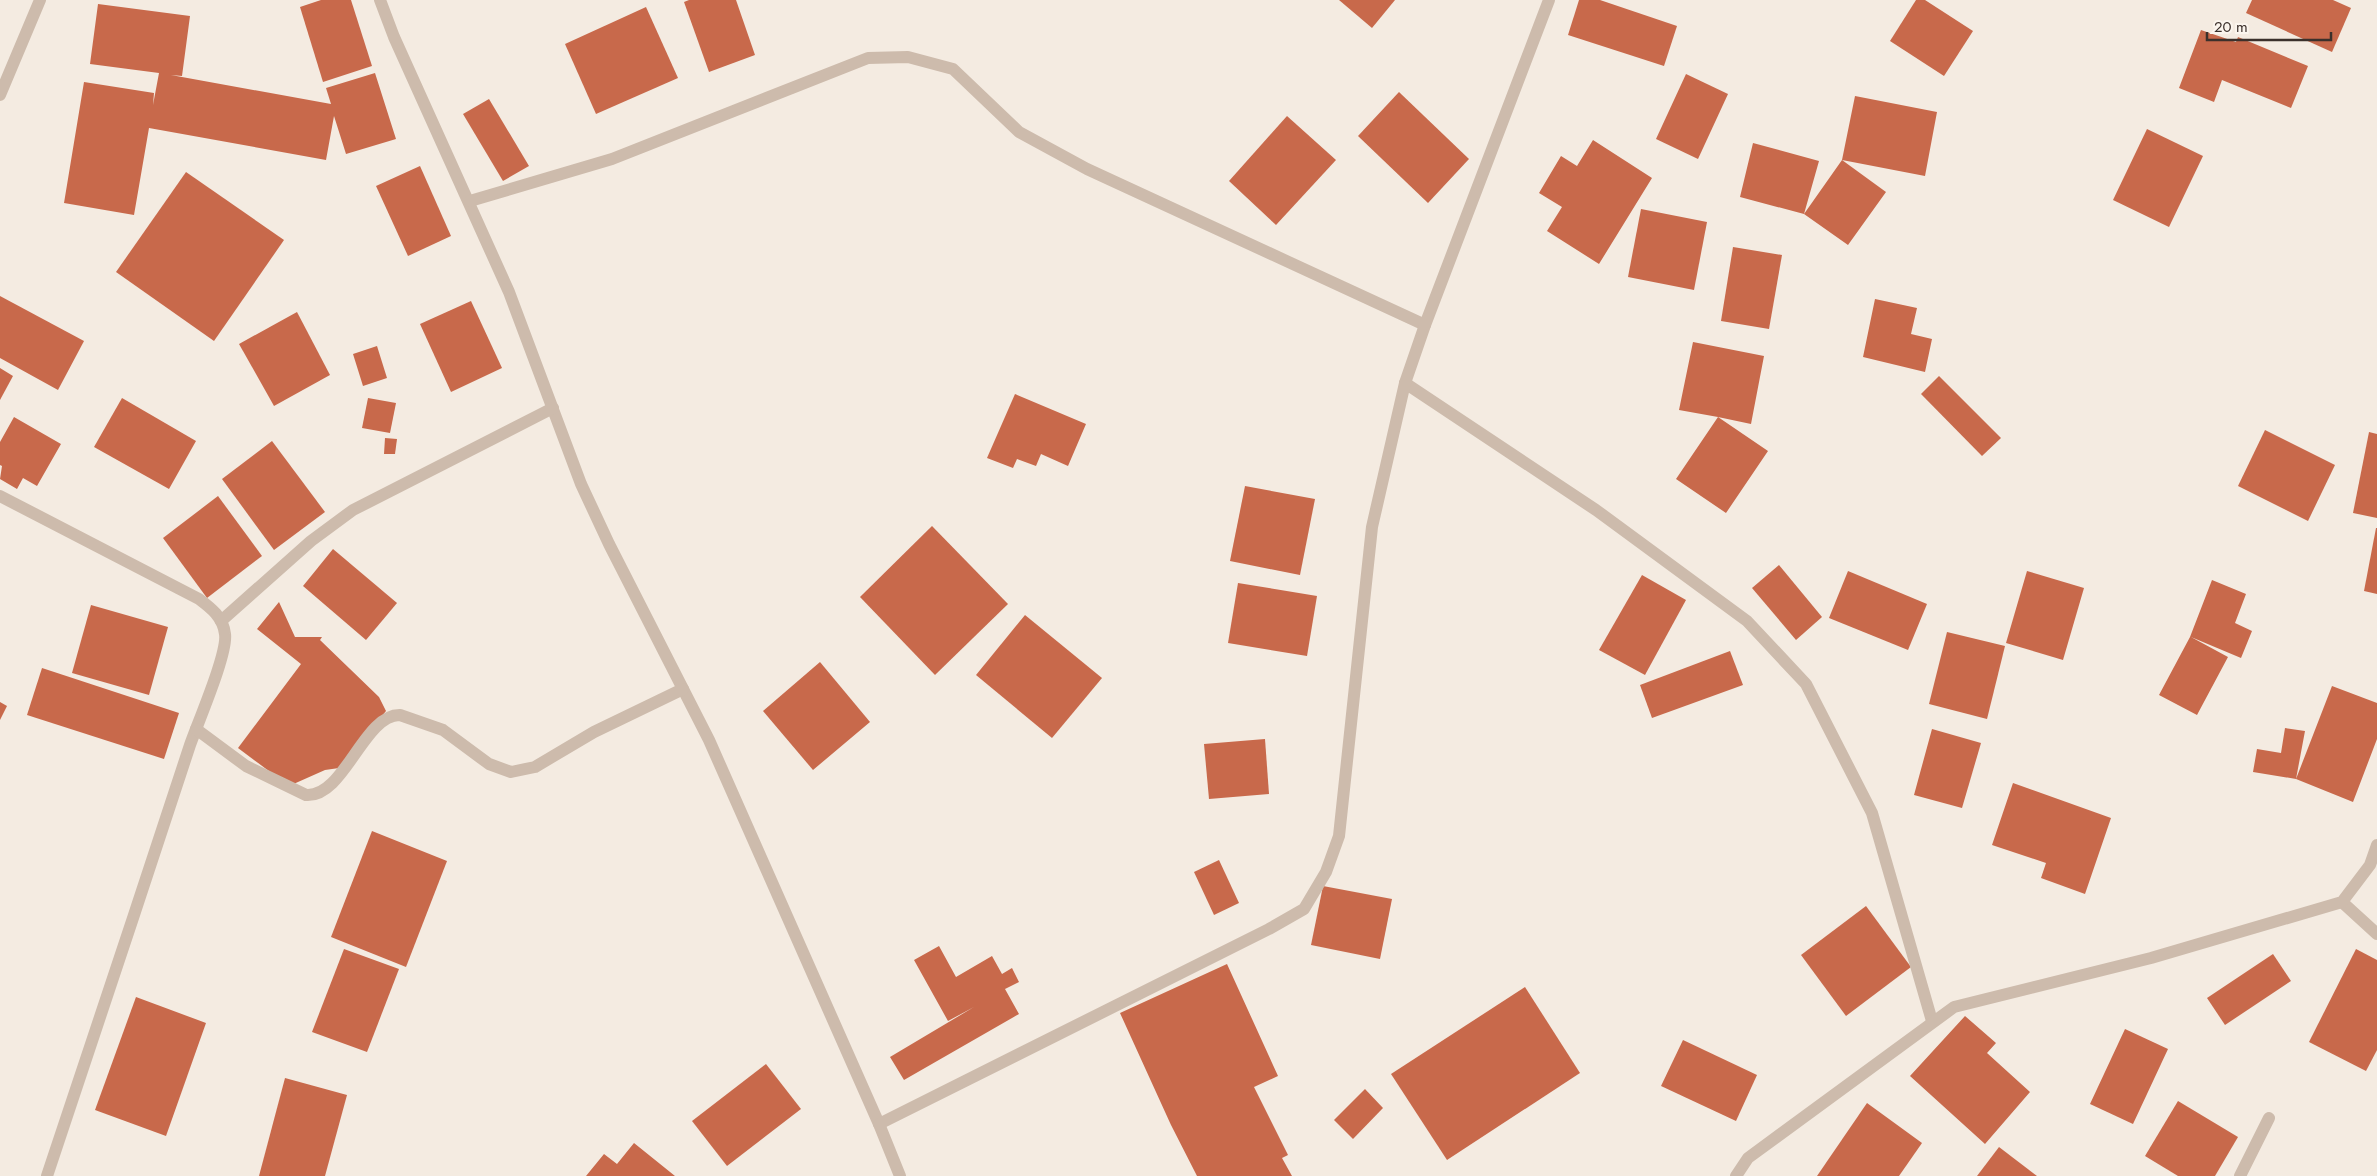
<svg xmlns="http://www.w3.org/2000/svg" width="2377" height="1176" viewBox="0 0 2377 1176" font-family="Jost,sans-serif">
<rect width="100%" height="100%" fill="#f4ebe1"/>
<g fill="#c8694b">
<polygon points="321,0 351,0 372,66 323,82 300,7"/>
<polygon points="689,0 736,0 755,55 709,72 684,2"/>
<polygon points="1339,0 1395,0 1372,28"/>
<polygon points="1579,0 1600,0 1677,26 1664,66 1568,35"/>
<polygon points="1916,0 1925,0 1973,31 1944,76 1890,41"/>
<polygon points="2252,0 2333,0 2351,8 2332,52 2246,13"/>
<polygon points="98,4 190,16 182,76 171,75 331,104 326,88 375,73 396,139 346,154 334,116 326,160 149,128 134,215 64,203 84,82 154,93 153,105 159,73 90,64"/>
<polygon points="646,7 678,78 596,114 565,44"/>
<polygon points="2201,30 2236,42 2238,37 2308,66 2291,108 2222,80 2214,102 2179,88"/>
<polygon points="1686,74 1728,94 1698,159 1656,139"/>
<polygon points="1399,92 1469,159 1428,203 1358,136"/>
<polygon points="1855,96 1937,112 1925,176 1842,160 1886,192 1848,245 1804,214 1740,197 1753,143 1819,161 1804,214 1842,160"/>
<polygon points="489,99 529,166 503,181 463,114"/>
<polygon points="1287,116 1336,160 1276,225 1229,181"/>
<polygon points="2147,129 2203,156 2169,227 2113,200"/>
<polygon points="1593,140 1652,178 1599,264 1547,231 1562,207 1539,193 1561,156 1577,166"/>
<polygon points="420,166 451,236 408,256 376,186"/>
<polygon points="186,172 284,240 214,341 116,272"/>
<polygon points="1641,209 1707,222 1694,290 1628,277"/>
<polygon points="1733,247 1782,255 1769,329 1721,321"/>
<polygon points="0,296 84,341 58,390 0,358"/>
<polygon points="1875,299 1917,308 1911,334 1932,339 1925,372 1863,357"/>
<polygon points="471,301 502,368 451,392 420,324"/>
<polygon points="297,312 330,375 274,406 239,344"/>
<polygon points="1693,342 1764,356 1751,424 1718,417 1768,451 1726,513 1676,479 1718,417 1679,410"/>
<polygon points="377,346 387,378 363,386 353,354"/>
<polygon points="0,368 13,376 0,400"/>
<polygon points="1939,376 2001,438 1982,456 1921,394"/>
<polygon points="1015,394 1086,424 1068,466 1041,454 1036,466 1017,459 1013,468 987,458"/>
<polygon points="122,398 196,441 169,489 94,447"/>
<polygon points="368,398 396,403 390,433 362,428"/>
<polygon points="14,417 61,444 37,486 23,478 17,489 0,479 2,466 0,465 0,442"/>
<polygon points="2265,430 2335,465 2308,521 2238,486"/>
<polygon points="2369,432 2377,434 2377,518 2353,513"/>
<polygon points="385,438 397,439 395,454 384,454"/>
<polygon points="272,441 325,512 274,550 222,479"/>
<polygon points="1245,486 1315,499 1300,575 1230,561"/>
<polygon points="218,496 262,556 207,598 163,538"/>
<polygon points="932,526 1008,604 935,675 860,597"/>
<polygon points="2376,528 2377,528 2377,594 2364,591"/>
<polygon points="333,549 397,603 366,640 303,586"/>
<polygon points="1779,565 1822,617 1796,640 1752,588"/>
<polygon points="1848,571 1927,604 1908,650 1829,618"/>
<polygon points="2027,571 2084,588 2063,660 2006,643"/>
<polygon points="1642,575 1686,600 1645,675 1599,650"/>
<polygon points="2212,580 2246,594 2235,623 2252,631 2241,658 2191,637 2228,657 2197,715 2159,695 2190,637"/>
<polygon points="1238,583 1317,596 1307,656 1228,643"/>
<polygon points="279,602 295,637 322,637 320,640 379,697 386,711 339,768 325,770 289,786 238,748 301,664 257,629"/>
<polygon points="91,605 168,627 149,695 72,673"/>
<polygon points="1025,615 1102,678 1052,738 976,675"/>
<polygon points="1947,632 2005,646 1987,719 1929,704"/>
<polygon points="1730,651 1743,685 1652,718 1640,685"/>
<polygon points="820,662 870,722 813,770 763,711"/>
<polygon points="42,668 179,713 164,759 27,715"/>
<polygon points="2332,686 2377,703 2377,739 2353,802 2296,779 2253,772 2257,749 2281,753 2285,728 2305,731 2296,779"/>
<polygon points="0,702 7,706 0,720"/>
<polygon points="1932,729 1981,743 1962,808 1914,795"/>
<polygon points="1265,739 1269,794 1209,799 1204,744"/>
<polygon points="2013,783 2111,818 2085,894 2041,878 2046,863 1992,845"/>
<polygon points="372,831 447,861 406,967 331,937"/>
<polygon points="1219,860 1239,903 1214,915 1194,872"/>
<polygon points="1323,886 1392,899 1380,959 1311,945"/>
<polygon points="1866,906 1911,967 1846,1016 1801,955"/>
<polygon points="939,946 956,977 992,956 1002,974 1012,968 1019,982 1005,989 1019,1014 904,1080 890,1057 974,1007 948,1021 914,960"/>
<polygon points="344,949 399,969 367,1052 312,1032"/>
<polygon points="2356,949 2377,960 2377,1050 2366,1071 2309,1042"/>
<polygon points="2273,954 2291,981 2225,1025 2207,998"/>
<polygon points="1227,964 1278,1076 1254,1087 1288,1155 1282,1158 1292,1176 1197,1176 1171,1125 1120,1013"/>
<polygon points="1525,987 1580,1073 1447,1160 1391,1074"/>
<polygon points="136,997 206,1023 166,1136 95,1110"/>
<polygon points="1965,1016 1996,1043 1987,1053 2030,1092 1985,1144 1910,1076"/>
<polygon points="2125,1029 2168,1049 2133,1124 2090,1104"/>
<polygon points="1683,1040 1757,1075 1736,1121 1661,1086"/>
<polygon points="766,1064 801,1109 727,1166 692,1121"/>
<polygon points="285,1078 347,1095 325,1176 259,1176"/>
<polygon points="1365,1089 1383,1108 1353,1139 1334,1120"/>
<polygon points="2178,1101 2238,1137 2215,1176 2178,1176 2145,1156"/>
<polygon points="1867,1103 1922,1143 1899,1176 1817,1176"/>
<polygon points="634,1143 675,1176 586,1176 604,1154 617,1164"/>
<polygon points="1999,1147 2037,1176 1977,1176"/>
</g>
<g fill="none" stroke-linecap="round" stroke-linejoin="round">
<g stroke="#cdbbac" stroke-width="12">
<polyline points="380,0 394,37 509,292 581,484 609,544 709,740 879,1124 900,1176"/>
<polyline points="0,95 40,0"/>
<polyline points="470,201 612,159 868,58 908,57 953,69 1019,132 1087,169 1425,325"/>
<polyline points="1405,383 1596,510 1747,621 1806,684 1872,813 1932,1021"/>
<path d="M0,496l199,103c12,9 24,18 26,35 3,19 -27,88 -35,111 -47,144 -95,287 -143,431"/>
<polyline points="221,621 311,541 353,510 553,408"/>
<path d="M196,729l50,37 60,29c38,3 58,-81 94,-80l43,15 46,34 22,8 24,-5 59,-35 89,-43"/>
<polyline points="2342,902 2377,934"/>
<polyline points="879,1124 1269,929 1304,909 1326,872 1339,836 1372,527 1405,383 1425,325 1549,0"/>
<polyline points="1736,1176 1748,1158 1954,1007 2151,958 2342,902 2370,865 2377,845"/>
<polyline points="2240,1176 2269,1118"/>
</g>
</g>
<path d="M2207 32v8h124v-8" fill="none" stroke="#3b302b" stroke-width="2.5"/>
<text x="2214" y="32" font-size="15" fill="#3b302b" stroke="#fbf5ee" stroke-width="4" paint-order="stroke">20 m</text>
</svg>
